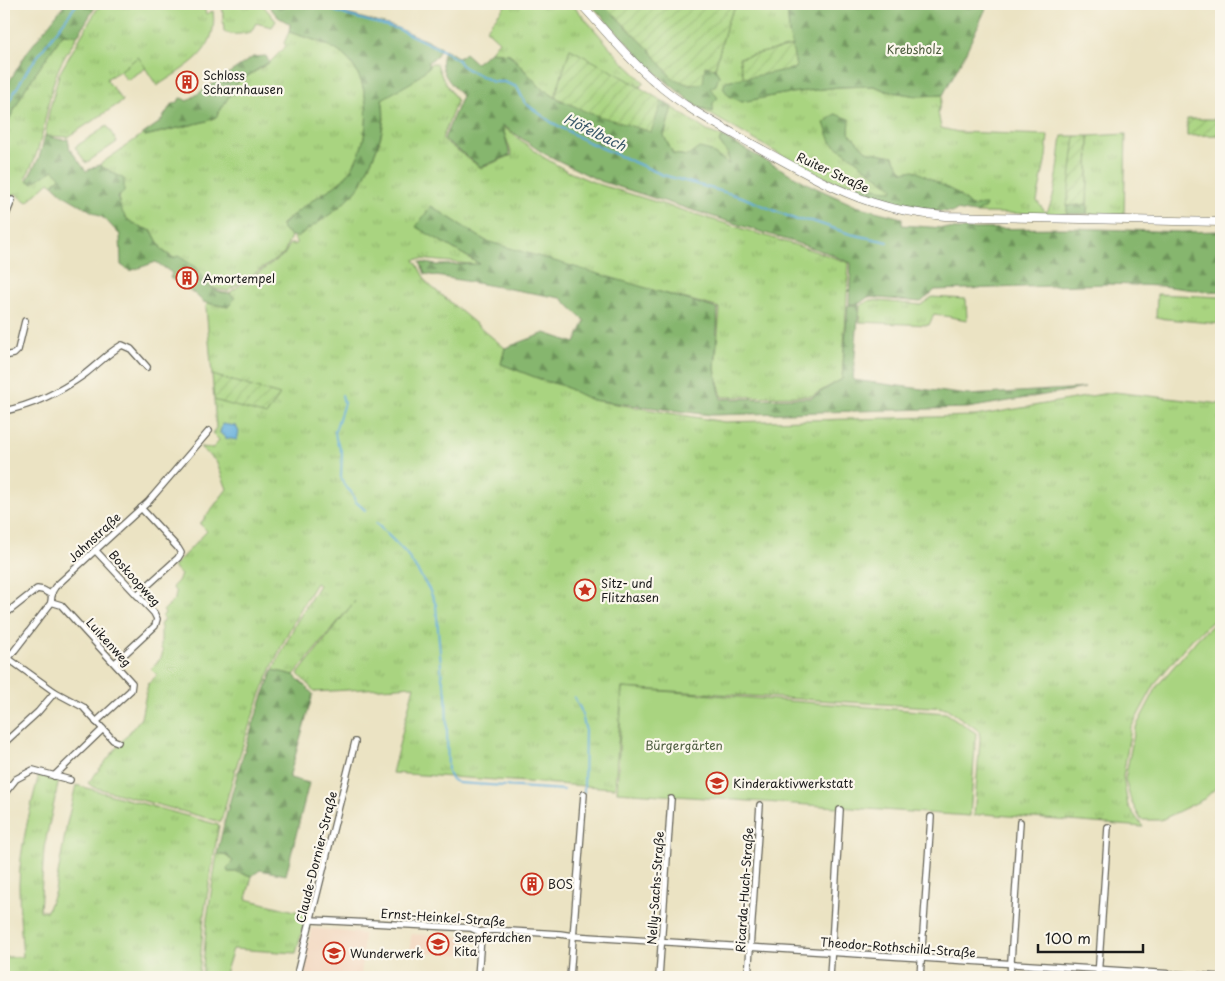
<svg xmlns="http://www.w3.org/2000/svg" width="1225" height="981" viewBox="0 0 1225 981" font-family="'Playpen Sans',sans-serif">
<defs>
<pattern id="grass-tufts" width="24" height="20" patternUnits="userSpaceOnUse" patternTransform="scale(1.25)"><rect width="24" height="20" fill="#a9d480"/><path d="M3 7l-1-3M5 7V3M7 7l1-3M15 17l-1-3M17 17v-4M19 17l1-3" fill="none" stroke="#91b56e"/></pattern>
<pattern id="forest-firs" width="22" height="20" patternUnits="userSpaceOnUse" patternTransform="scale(1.25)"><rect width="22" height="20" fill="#86b66e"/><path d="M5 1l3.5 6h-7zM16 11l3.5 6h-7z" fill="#6d935a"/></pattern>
<pattern id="garden-furrows" width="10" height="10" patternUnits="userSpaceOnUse" patternTransform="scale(1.25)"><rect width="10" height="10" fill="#a9d480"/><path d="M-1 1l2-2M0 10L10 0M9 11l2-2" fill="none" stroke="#91b56e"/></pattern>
<pattern id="water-ripples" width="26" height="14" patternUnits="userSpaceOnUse" patternTransform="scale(1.25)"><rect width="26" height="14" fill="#63aedb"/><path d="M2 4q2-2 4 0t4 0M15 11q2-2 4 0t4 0" fill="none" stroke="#518db1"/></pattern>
</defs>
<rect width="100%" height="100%" fill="#fbf7ec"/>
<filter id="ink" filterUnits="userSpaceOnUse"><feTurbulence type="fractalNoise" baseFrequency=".02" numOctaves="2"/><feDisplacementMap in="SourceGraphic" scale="10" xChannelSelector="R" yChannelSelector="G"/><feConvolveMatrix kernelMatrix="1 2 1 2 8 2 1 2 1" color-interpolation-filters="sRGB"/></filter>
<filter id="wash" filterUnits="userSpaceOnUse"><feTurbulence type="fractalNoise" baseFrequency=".0096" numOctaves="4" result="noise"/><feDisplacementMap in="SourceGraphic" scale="20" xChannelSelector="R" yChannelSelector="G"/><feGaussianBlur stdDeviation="1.12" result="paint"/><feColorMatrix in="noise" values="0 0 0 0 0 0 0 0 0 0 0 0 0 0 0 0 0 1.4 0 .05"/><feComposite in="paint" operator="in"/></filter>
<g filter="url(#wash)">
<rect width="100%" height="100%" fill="#ebe3c3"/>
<g fill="#f2d5bd">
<polygon points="312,928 364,934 361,977 318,977 300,973"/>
<polygon points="411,934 466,937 465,955 410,952"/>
</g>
<g fill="url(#grass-tufts)" stroke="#62784e">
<path d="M100,4h103l3,10 7,-3c6,41 -27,55 -56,75l-19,-29 -18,14 -14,8 17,22 -55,36 -23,-1 4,-24 10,-38z"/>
<path d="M222,4h40l14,17 -4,6 -16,-4 -5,9c-10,2 -18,4 -27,0z"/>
<polygon points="502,4 572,4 621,60 644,82 640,87 570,49 555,97 541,88 510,54 490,52 499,41 486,29 505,6"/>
<path d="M737,4h50l2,28 3,14 -53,12 5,20 -18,3 16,21 41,-8 56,-7 35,-1 12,5 31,5 26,-1 -5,17 3,16 17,4 90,3 -2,22 -9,44 9,12c11,-16 13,-57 16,-77h13l-8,78 -92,-1 10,-5 -14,-2 -16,-14 -52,-20 -10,-16 -27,-5 -17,-18 -18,8 62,47 -1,3 -32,4 -74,-37 -90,-52 17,6 -3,-24 9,-11 -4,-9 13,-48z"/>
<path d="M289,32c17,6 38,10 53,22 34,27 30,91 4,122 -6,8 -16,13 -24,18 -14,10 -28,19 -40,30v4l9,8 -7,18 -56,37 -12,-2 -12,-6v-4l-42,-29 -10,-19c-31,-10 -38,-21 -29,-52l-24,-14 44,-31 2,2 62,-15 9,-4 22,-35 31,-19 17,-17 -2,-3z"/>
<path d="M63,34l15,1c-8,13 -17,26 -22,40 -12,35 -11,71 -31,103l7,5 22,-14 6,8 -7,8 -4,-3 -22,20 -12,-9 -11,23v-87l21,-40z"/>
<path d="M431,63l6,1 5,13 15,24 -15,38 39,29 31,-13 -10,-29 41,31 26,15 29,12 226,70 25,9 -7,116 -30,17 -90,1 -7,-28 5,-61 -183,-49 -51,-18 -55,-35 -14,21 64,38 -62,-6 -5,1 3,4 10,19 78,65 -4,16 44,17 16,4 31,15 132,22 251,-6 139,-24 107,12v210l-29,25 -36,43 -25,46 -8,49 5,29 15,21 -159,-13 -10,2 6,-77 -1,-8 -33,-23 -324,-20 -7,100 -223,-15 22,-87 -99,6 -17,-18 57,-73 -61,74 -21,-5 23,-47 23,-38 -3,-2c-47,75 -73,154 -95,239l-128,-35 -5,-4 53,-65 7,-34 9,-9 -6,-6 10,-11 2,-7 -2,-3v-21l-1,-2 4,-6 -2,-2 3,-4 -2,-2 12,-12 1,-7 -4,-5 6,-6 3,-6 -8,-8 34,-36 -7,-7 27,-35 -11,-28 -16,-14 13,1 6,-8 -7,-7 4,-5 -2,-28 24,6 41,-11 -67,-20 -6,-68 1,-4 21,4 7,-9 -6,-5 55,-38 6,-11h7l-4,-8h4c22,-14 45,-28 61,-48 4,-5 7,-12 9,-18 11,-22 21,-45 15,-71l47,-32v-2z"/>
<polygon points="672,107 707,131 723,137 719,142 728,154 729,164 708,150 688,156 673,154 664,136"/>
<polygon points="1126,134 1124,215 1087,214 1089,136"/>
<polygon points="1157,294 1221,297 1221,324 1156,318"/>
<polygon points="932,297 966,299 967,320 934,314 929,325 859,322 860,306 870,300 921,305"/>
<path d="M39,774l20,6 -15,68 -4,63h7l8,-20 12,-68 9,-38 143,40 -15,90 -5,62h-195v-20h19c-2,-24 -4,-49 -4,-73 1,-37 11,-74 20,-110z"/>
<polygon points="217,854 227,856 233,861 228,872 237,872 252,876 246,899 307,914 296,953 233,949 224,977 202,977 207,919"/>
</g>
<g fill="url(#forest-firs)" stroke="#516945">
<polygon points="65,4 97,4 78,35 63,34 25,89 4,129 4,90 28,51"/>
<path d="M267,4h50l30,10 48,13 46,20 -5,10 -8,5 1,5 -17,15 -30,17c5,26 -4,49 -15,71 -2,6 -5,13 -9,18 -16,20 -39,34 -61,49l-6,-1 -9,-8v-3c12,-12 26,-22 40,-31 8,-5 18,-10 24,-18 26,-31 30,-95 -4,-122 -15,-12 -36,-16 -53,-22l1,-8 -12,-7z"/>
<polygon points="590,4 603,4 607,8 650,50 672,78 690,85 702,83 705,66 715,68 719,76 716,85 710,88 718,98 713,103 713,112 696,106 658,75"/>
<polygon points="787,4 988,4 965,54 943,95 917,96 886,91 874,86 839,87 783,94 742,102 729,96 723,88 726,81 796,68 789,32"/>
<path d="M445,49l14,9 6,-5 11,10 14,-11 19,2 32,34 20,13h101l10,6 -8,29 9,18 15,2 11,-8 9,2 21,14 -1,-10 -9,-12 4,-5 89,49 44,20 46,12v7l55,4 116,-1 108,4 40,-1v60l-10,1 -50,-6 -53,-2 -114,4 -59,2 -14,12 -53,-5 -9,7h-10l2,-41 -26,-11 -225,-71 -57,-28 -41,-28 8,30 -29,12 -37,-28 18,-43c-13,-15 -27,-27 -17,-47z"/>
<polygon points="266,56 269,62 238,82 216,117 207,121 145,136 143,134 160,122 171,105 178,102 180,98 182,98 187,101 253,57"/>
<polygon points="835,114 850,119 849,133 866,151 893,156 903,172 914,170 955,192 971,206 986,205 985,208 975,213 956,210 954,212 928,211 900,206 860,195 852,188 852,184 892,191 893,188 831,142 824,123"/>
<path d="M45,136c8,1 15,5 23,3l2,10 16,22 13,-6 25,14v13l-6,5c3,22 14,28 34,34l10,19 10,8 6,-2 16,10 10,13v5c8,4 16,10 25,9l6,5 -7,9 -25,-5 -8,-8 -25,-16 2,-5 -16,-11 -26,9 -9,-6 -1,-30 -15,-16 -40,-23 -12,-11 7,-8 -6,-7 -22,13 -5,-3 12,-22z"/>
<polygon points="1087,204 1087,214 1067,214 1067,206"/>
<polygon points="431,206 486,241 718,309 715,370 721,399 811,398 842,379 848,305 859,305 853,380 968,395 1085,388 968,408 711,415 592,400 561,385 545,381 501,364 505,348 545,333 575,343 585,321 561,298 425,274 420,262 436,265 480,264 416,227"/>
<path d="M273,670l21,5 19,19 -23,80v4l19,5 -23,92 -26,-5 -8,6 -15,-4h-9l-1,-3 6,-8 -6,-5 -10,-2c14,-63 32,-124 56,-184z"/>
</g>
<g fill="#a9d480" stroke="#62784e">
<polygon points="138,57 146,68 127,80 120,71"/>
<polygon points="107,126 117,142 86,163 75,147"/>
<polygon points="1221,618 1221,783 1204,799 1161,820 1141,820 1131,801 1125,779 1135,729 1158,685 1200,636"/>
<polygon points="622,688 946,713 976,733 970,816 617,792"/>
</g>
<g fill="url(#garden-furrows)" stroke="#62784e">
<polygon points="603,4 737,4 728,20 715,68 705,66 703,83 690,85 672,78 650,50"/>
<polygon points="792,46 796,68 744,78 739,58"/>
<polygon points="570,49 623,77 662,101 651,132 589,113 555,97"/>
<polygon points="1187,119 1221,119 1221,135 1187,136"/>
<polygon points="1075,136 1089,136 1087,204 1067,206"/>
<polygon points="212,375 280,395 266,415 214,400"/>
</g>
<polygon fill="url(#water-ripples)" stroke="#40657c" points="222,424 236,426 239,432 237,440 225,438 220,433"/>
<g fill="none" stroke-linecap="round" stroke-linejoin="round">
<g stroke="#63aedb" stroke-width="2">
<polyline points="314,4 349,16 398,29 444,51 458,60 461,65 467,69 493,82 504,82 517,87 525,103 551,122 586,141 663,175 742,197 797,220 812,221 850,234 888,242"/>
<polyline points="4,110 28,69 77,4"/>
<polyline points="342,395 344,403 335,431 336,439 342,453 341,477 344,485 352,493 355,501 365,510"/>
<polyline points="376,523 406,553 429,589 436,605 442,678 446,693 448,772 451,779 458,783 564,790"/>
<polyline points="574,697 581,710 585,727 584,792"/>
</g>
</g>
</g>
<g filter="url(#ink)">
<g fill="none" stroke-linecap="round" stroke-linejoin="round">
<g stroke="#646256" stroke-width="8">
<g id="street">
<polyline points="4,220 12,200"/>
<polyline points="4,356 14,354 18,350 25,321"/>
<path d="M4,411c30,-6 56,-19 81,-37 13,-10 23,-21 37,-29l9,4 16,18"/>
<polyline points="95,550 154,613 157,619 155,626 115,663"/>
<polyline points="137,595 178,558 181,553 178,548 141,508"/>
<polyline points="51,602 61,605 132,683 131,690 96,722"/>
<polyline points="4,615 37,589 43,590 52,595"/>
<polyline points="9,659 55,692 83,707 113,740 118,742"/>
<polyline points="4,664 51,603 52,592 55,587 148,502 209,431"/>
<polyline points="4,743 38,712 55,692"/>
<polyline points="54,776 103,729"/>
<polyline points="4,794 16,779 33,770 70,780"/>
<polyline points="311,920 471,928 480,932 492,930 560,934 573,936 1221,977"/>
<polyline points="299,977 298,970 355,742"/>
<polyline points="478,977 481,937 480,932"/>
<polyline points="570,977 584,794"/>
<polyline points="659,977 671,799"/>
<polyline points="748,977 760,805"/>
<polyline points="830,977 840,810"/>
<polyline points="920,977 931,817"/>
<polyline points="1010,977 1020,822"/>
<polyline points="1098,977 1108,827"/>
</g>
</g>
<g stroke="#646256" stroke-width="9">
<path id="secondary" d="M581,4c24,26 46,54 73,77 29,26 64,44 98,63 39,21 77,44 119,58 24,8 49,12 74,14l276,6"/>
</g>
<use href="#street" stroke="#fff" stroke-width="5.5"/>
<use href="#secondary" stroke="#fff" stroke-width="8"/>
</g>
</g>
<defs>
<g id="building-ring" transform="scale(1.125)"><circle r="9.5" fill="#fbf7ec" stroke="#c8321e" stroke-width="1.5"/><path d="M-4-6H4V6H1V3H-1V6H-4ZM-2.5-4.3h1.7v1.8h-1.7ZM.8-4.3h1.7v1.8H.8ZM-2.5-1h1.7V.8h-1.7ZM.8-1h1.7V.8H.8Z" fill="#c8321e"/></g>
<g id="sight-ring" transform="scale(1.125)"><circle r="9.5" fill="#fbf7ec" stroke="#c8321e" stroke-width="1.5"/><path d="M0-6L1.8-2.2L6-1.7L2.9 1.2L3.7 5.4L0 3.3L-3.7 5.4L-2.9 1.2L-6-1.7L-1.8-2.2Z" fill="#c8321e"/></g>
<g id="school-ring" transform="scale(1.125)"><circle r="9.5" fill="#fbf7ec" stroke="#c8321e" stroke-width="1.5"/><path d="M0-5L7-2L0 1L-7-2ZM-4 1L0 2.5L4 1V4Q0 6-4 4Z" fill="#c8321e"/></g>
</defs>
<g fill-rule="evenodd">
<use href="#building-ring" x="187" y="82"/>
<use href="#building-ring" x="187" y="278"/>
<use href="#sight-ring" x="585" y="590"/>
<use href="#school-ring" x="717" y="783"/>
<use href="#building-ring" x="532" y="884"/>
<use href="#school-ring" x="438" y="944"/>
<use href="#school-ring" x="334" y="953"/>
</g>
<g text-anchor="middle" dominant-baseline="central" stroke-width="4.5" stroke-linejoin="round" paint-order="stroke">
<g font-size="12" fill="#4d5c3f" stroke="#fbf7ec">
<text x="914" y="49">Krebsholz</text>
<text x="684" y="745">Bürgergärten</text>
</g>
<g font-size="12" fill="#1c1c1c" stroke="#fbf7ec" text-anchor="start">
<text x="203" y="75">Schloss<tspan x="203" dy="14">Scharnhausen</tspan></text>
<text x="203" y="278">Amortempel</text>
<text x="601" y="583">Sitz- und<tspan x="601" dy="14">Flitzhasen</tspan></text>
<text x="733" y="783">Kinderaktivwerkstatt</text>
<text x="548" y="884">BOS</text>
<text x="454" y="937">Seepferdchen<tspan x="454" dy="14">Kita</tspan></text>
<text x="350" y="953">Wunderwerk</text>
</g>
<g font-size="12" fill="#1c1c1c" stroke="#fbf7ec">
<text transform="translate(833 172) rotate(25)">Ruiter Straße</text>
<text transform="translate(94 537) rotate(-43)">Jahnstraße</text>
<text transform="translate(135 578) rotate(48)">Boskoopweg</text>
<text transform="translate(109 642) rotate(48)">Luikenweg</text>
<text transform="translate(316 857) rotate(-76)">Claude-Dornier-Straße</text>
<text transform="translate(655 888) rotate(-86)">Nelly-Sachs-Straße</text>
<text transform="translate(744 890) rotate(-86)">Ricarda-Huch-Straße</text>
<text transform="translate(443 917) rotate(4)">Ernst-Heinkel-Straße</text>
<text transform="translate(898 947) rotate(4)">Theodor-Rothschild-Straße</text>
</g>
<g font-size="14" font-style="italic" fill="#385668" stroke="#fbf7ec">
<text transform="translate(595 132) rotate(26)">Höfelbach</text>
</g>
</g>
<rect width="1225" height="981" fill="none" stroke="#fbf7ec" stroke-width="20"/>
<path d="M1038 944v8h105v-8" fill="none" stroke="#1c1c1c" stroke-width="2.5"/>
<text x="1045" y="944" font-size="15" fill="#1c1c1c" stroke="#fbf7ec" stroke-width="4" paint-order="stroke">100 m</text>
</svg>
